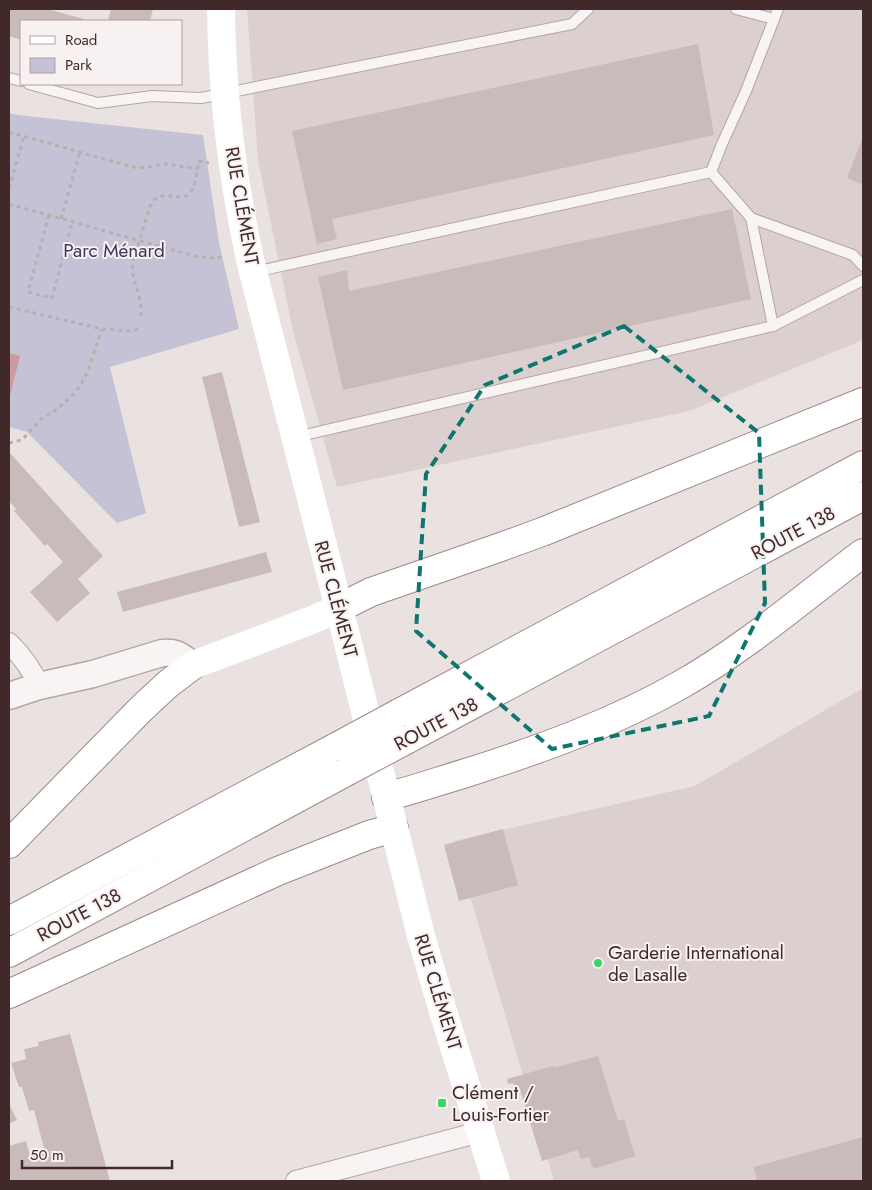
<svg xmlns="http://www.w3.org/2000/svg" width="872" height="1190" viewBox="0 0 872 1190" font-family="Jost,sans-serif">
<rect width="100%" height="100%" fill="#eae1e1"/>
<g fill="#dccfcf">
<polygon points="247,9 863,9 863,340 689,411 337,487 293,331 258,160"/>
<polygon points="863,688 863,1181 554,1181 454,841 695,786"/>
</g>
<polygon fill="#c4c2d4" points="9,113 17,115 203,135 219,243 239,329 110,367 146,513 117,523 27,432 9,427"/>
<polygon fill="#cb9ba0" points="9,353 20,356 10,396 9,396"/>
<g fill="#cabbbb">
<polygon points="9,9 47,9 84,19 83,21 21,21 21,40 9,36"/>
<polygon points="111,9 153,9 150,21 108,21"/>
<polygon points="698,44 714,135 332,219 337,239 317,244 292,131"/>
<polygon points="863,137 863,185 847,178"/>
<polygon points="732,209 751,299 343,390 318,277 347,270 349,291"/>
<polygon points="222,372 260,522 239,527 202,377"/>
<polygon points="10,453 103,556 78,579 90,593 57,622 30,592 63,562 47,544 45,546 14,511 16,509 9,501 9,454"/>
<polygon points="266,552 272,572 123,612 117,592"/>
<polygon points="503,829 518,885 459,901 444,845"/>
<polygon points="70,1034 110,1181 9,1181 9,1146 26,1141 30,1156 45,1152 34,1110 29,1111 22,1087 19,1087 11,1063 26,1059 24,1049 39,1046 38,1042"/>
<polygon points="598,1056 618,1121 624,1119 635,1156 593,1169 589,1157 581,1159 578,1150 542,1161 520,1090 516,1091 513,1083 508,1084 507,1079 553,1066 553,1068"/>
<polygon points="9,1104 17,1120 9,1124"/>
<polygon points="863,1137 863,1181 757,1181 754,1167"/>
</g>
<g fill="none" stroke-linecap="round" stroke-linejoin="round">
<g stroke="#b4a6a6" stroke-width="12">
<g id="service">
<polyline points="736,9 774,19"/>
<polyline points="9,78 21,81"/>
<polyline points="29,84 98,103 152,96 201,98 572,24 588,9"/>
<polyline points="751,218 853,255 863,266"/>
<polyline points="254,272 711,172 722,144 746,91 778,9"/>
<polyline points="773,326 863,280"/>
<polyline points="296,437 773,326 751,218 711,172"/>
</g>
</g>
<g stroke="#b4a6a6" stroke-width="22">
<g id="minor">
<path d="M9,643c13,13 23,26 30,43"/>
<polyline points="296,1181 480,1132"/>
</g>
</g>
<g stroke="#b4a6a6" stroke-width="29">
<path id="tertiary" d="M9,696l30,-10 54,-12 69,-21c15,-2 19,4 31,12"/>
</g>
<g stroke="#a18888" stroke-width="30">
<g id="trunk">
<polyline points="339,608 371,592 498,548 542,532 863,402"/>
<polyline points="399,713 863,465"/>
<polyline points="406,740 863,496"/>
<path d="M386,797c27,-7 53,-16 80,-24 75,-24 148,-50 216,-89 65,-37 122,-87 181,-131"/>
<polyline points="9,844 141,709 168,684 193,665"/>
<polyline points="9,921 338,746"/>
<polyline points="9,953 344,773"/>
<polyline points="9,994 278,871 369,835 394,828"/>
</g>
</g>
<g stroke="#baafaf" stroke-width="3" stroke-dasharray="4 4" stroke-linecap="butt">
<polyline points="9,132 129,166 139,168 167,164 197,169"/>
<polyline points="9,188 24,136"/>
<polyline points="9,204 194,256 207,258 225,257"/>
<polyline points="49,215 28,292 52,298 72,222"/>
<polyline points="61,219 80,152"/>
<polyline points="9,307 102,329 131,331 142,328"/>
<path d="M141,316c0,-5 0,-11 -1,-16 -3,-15 -9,-23 -7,-39l17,-55c3,-5 6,-9 12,-10 12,-3 23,8 31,-8 4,-8 4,-19 6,-27l10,2"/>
<polyline points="9,443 22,440 42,418 56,410 71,397 80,386 88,371 102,329"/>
</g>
<use href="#service" stroke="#f8f4f4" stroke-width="10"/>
<use href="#minor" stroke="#f8f4f4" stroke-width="20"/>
<use href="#tertiary" stroke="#f8f4f4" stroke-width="26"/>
<g stroke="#fff" stroke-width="28">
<path d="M221,9c1,88 12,177 32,263l96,375 72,289 24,82 51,163"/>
<polyline points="193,665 312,620 339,608"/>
</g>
<use href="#trunk" stroke="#fff" stroke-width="28"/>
<g stroke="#a18888" stroke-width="30" stroke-linecap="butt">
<g id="trunk-bridge">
<polyline points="338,746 399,713"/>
<polyline points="344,773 406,740"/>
</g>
</g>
<use href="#trunk-bridge" stroke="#fff" stroke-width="28"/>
</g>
<path fill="none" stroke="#0f766e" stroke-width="4" stroke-dasharray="10 6" stroke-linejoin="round" d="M624,326l135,107 6,170 -56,113 -157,33 -136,-118 10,-157 59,-89z"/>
<g fill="#43d264" stroke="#f7f1f1" stroke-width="2">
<circle cx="598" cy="963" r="5"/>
<rect x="437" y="1098" width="10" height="10" rx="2.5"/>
</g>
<g text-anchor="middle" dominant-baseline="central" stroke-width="4" stroke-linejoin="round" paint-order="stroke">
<g font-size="19" fill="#422929" stroke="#f7f1f1">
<text transform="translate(242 206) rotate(80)">RUE CLÉMENT</text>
<text transform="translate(793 533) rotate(-28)">ROUTE 138</text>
<text transform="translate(336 599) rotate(75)">RUE CLÉMENT</text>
<text transform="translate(436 724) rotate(-28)">ROUTE 138</text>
<text transform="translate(79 915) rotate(-28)">ROUTE 138</text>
<text transform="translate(438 992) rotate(73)">RUE CLÉMENT</text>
</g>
<g font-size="19" fill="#3e365e" stroke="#f7f1f1">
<text x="114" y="250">Parc Ménard</text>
</g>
<g font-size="19" fill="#422929" stroke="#f7f1f1" text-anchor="start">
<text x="608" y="952">Garderie International<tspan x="608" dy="22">de Lasalle</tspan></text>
<text x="452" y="1092">Clément /<tspan x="452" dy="22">Louis-Fortier</tspan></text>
</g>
</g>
<rect width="872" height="1190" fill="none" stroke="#422929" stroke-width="20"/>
<rect x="20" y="20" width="162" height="65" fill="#f7f1f1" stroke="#afa1a1"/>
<rect x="30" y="36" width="25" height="8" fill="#ffffff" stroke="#afa1a1"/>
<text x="65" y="45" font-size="15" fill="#422929">Road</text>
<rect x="30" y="58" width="25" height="15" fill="#c4c2d4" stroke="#afa1a1"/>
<text x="65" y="70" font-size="15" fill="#422929">Park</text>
<path d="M22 1160v8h150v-8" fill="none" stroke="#422929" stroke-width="2.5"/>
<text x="30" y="1160" font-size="15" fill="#422929" stroke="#f7f1f1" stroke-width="4" paint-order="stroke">50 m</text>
</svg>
